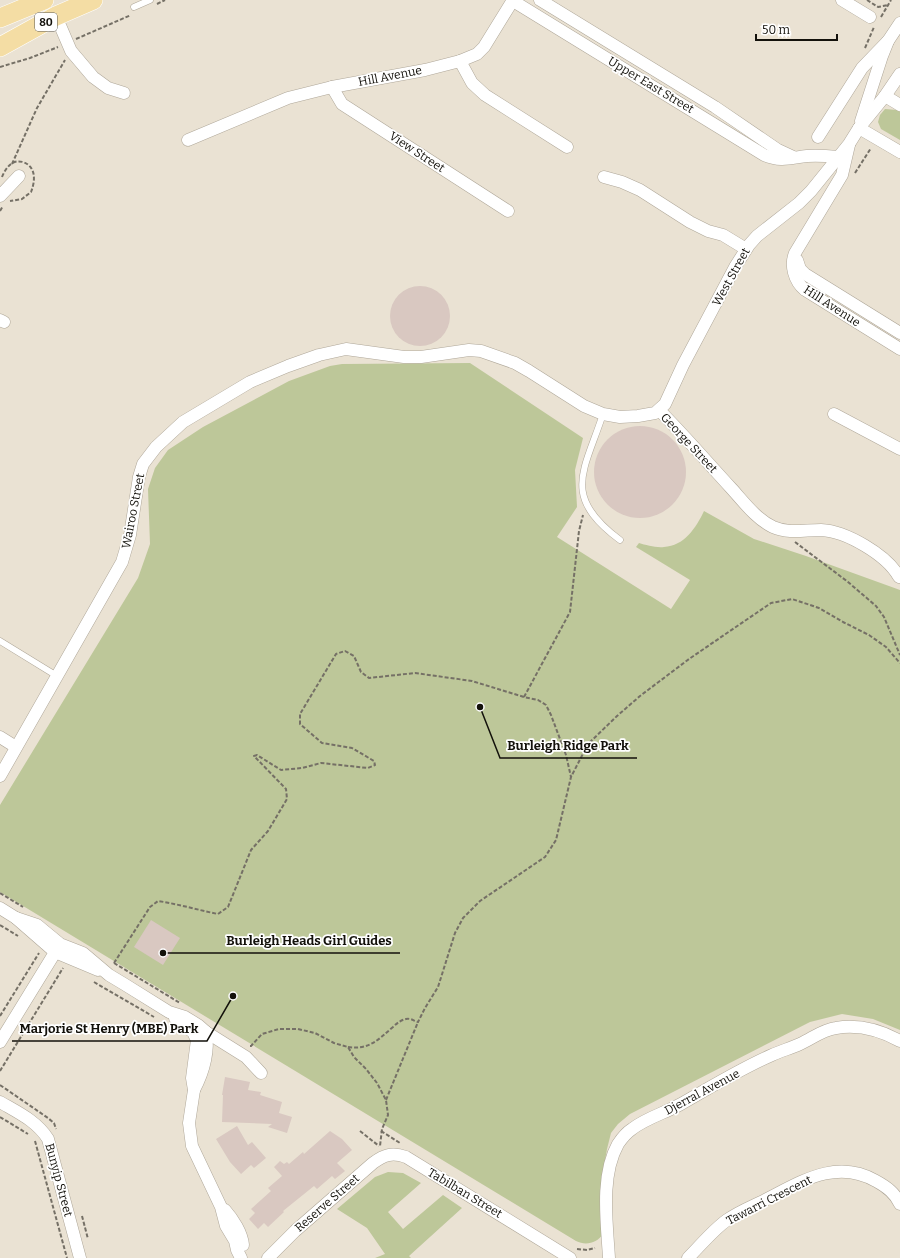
<svg xmlns="http://www.w3.org/2000/svg" width="900" height="1258" viewBox="0 0 900 1258" font-family="Bitter,serif">
<rect width="100%" height="100%" fill="#eae2d3"/>
<g fill="#bdc799">
<polygon points="885,109 897,110 900,112 900,140 881,129 878,122 880,115"/>
<path d="M470,363l113,75 -8,32 2,37 -20,30 114,72 19,-29 -54,-33 3,-4c7,2 17,5 25,4 20,-1 32,-19 40,-36l50,28 52,17 94,34v440l-27,-11 -31,-5 -32,8 -180,92 -12,10 -7,9 -4,16 -5,29 1,56c-6,9 -17,12 -27,7l-576,-349v-87l138,-227 12,-34 -2,-55 7,-21 13,-18 35,-23 86,-46 41,-15 12,-2z"/>
<polygon points="388,1172 403,1173 421,1183 388,1212 403,1229 443,1195 462,1208 409,1256 411,1258 375,1258 385,1254 367,1228 337,1209 375,1177"/>
</g>
<g fill="#d9c8c1">
<circle cx="420" cy="316" r="30"/>
<circle cx="640" cy="472" r="46"/>
<polygon points="151,920 180,938 163,965 134,947"/>
<polygon points="225,1077 250,1082 248,1090 261,1092 260,1095 282,1102 279,1113 292,1117 287,1133 268,1127 272,1124 222,1122 223,1095 222,1095"/>
<polygon points="237,1126 248,1145 252,1142 266,1158 254,1168 251,1165 241,1174 230,1162 216,1139"/>
<polygon points="330,1131 342,1139 352,1150 337,1163 345,1171 335,1179 332,1176 317,1189 314,1186 283,1211 284,1212 268,1227 264,1223 258,1229 249,1219 255,1213 251,1209 271,1191 268,1188 282,1176 274,1167 280,1161 284,1164 287,1162 289,1164 303,1152 304,1154"/>
</g>
<g fill="none" stroke-linecap="round" stroke-linejoin="round">
<g stroke="#afa799" stroke-width="7">
<g id="lane">
<polyline points="134,7 150,0"/>
<path d="M603,414c-19,58 -42,82 17,126"/>
<polyline points="0,641 57,676"/>
</g>
</g>
<g stroke="#afa799" stroke-width="13">
<g id="street">
<polyline points="540,0 715,107 778,150 793,157"/>
<polyline points="842,0 870,17"/>
<path d="M513,1l251,154c17,7 26,3 43,1 11,-1 21,0 31,1"/>
<polyline points="56,16 71,51 93,77 108,88 124,93"/>
<polyline points="460,61 472,83 485,95 567,147"/>
<polyline points="332,87 342,104 508,211"/>
<polyline points="885,96 900,105"/>
<polyline points="861,121 882,56 888,41 900,23"/>
<polyline points="859,128 900,152"/>
<polyline points="818,137 862,68 888,41"/>
<polyline points="188,140 288,98 332,87 425,70 460,61 477,54 484,47 513,0"/>
<path d="M849,145l-7,30 -47,78c-5,12 -1,28 10,37l95,59"/>
<polyline points="604,177 622,182 640,190 690,222 708,231 723,235 746,249"/>
<polyline points="0,196 19,176"/>
<polyline points="797,260 800,269 805,274 900,333"/>
<polyline points="0,320 4,322"/>
<path d="M659,410c25,25 48,52 72,78 12,13 25,31 42,39 16,7 31,3 48,3 25,1 66,25 78,47"/>
<polyline points="834,414 900,449"/>
<polyline points="0,737 16,747"/>
<polyline points="0,776 122,562 130,535 139,477 143,464 156,447 183,422 250,382 288,366 319,355 346,349 404,357 421,357 469,350 481,351 515,363 529,371 584,406 603,414 620,417 638,416 655,413 665,404 683,365 735,267 749,245 757,236 799,203 811,191 849,144 859,128 885,96 900,74"/>
<polyline points="0,908 16,918 55,952 98,970"/>
<polyline points="16,918 37,925 60,944 83,953 109,975 124,984 169,1012 185,1017 198,1025 206,1032 246,1057 261,1073"/>
<polyline points="175,1018 183,1025 193,1032 197,1040 192,1078 194,1090 189,1123 192,1146 221,1207 226,1226 235,1241 237,1250 241,1258"/>
<polyline points="0,1042 59,946"/>
<path d="M194,1090c9,-17 15,-38 12,-58"/>
<path d="M0,1102c17,10 37,19 48,37l32,119"/>
<path d="M225,1210c8,9 17,23 18,35"/>
<path d="M268,1258l27,-27 78,-68c11,-8 19,-11 33,-6l164,101"/>
<path d="M609,1258c-2,-35 -9,-82 9,-114 4,-6 8,-11 14,-15 14,-11 33,-16 49,-25 30,-17 59,-35 91,-49 9,-4 19,-7 28,-11 13,-6 22,-14 36,-16 23,-4 44,2 64,13"/>
<path d="M688,1258c12,-12 25,-28 39,-38 11,-8 26,-14 38,-20 36,-18 71,-42 111,-19 11,6 19,12 24,23"/>
</g>
</g>
<g stroke="#fff" stroke-width="20">
<g id="primary">
<polyline points="0,18 44,0"/>
<polyline points="0,47 56,16 93,0"/>
</g>
</g>
<g stroke="#757066" stroke-width="2" stroke-dasharray="4 2" stroke-linecap="butt">
<polyline points="867,0 878,7 888,5"/>
<polyline points="157,4 165,0"/>
<polyline points="881,17 891,0"/>
<polyline points="76,39 131,15"/>
<polyline points="865,48 874,27"/>
<polyline points="0,67 30,58 58,47"/>
<polyline points="12,164 37,108 65,60"/>
<polyline points="855,173 871,148"/>
<path d="M2,177c2,-5 5,-10 9,-13 4,-3 8,-3 12,-2 14,5 12,20 8,30l-9,7 -12,2"/>
<polyline points="0,211 3,206"/>
<polyline points="795,542 848,582 876,606 884,617 900,655"/>
<polyline points="524,697 570,612 579,531 583,515"/>
<polyline points="0,893 23,907"/>
<polyline points="0,925 18,936"/>
<path d="M114,963l36,-56 8,-6c20,3 40,9 60,13l10,-7 23,-57 17,-19 19,-32 -1,-10 -32,-33 3,-1 24,15 21,-2 19,-5 47,5 7,-3 -1,-4 -22,-13 -30,-5 -22,-19v-10l36,-60 9,-3 9,5 7,16 8,6 46,-5 57,8 52,16 14,3 8,5 5,10 15,40 5,22"/>
<polyline points="114,963 180,1003"/>
<polyline points="94,982 154,1017"/>
<polyline points="0,1016 39,953"/>
<polyline points="250,1046 251,1046 262,1034 279,1029 298,1029 315,1033 334,1043 348,1047 354,1057 366,1069 377,1083 386,1100 388,1115 382,1129 380,1146"/>
<path d="M348,1047c21,3 30,-7 45,-20 4,-4 8,-7 13,-8 5,-1 8,2 12,3l7,-14 13,-21 17,-54 8,-15 17,-17 65,-44 11,-17 15,-63 17,-33 29,-28 23,-20 49,-37 82,-56 21,-4 27,9 24,14 26,13 17,12 14,16"/>
<polyline points="0,1071 63,968"/>
<polyline points="0,1085 48,1118 54,1123 56,1129"/>
<polyline points="386,1100 418,1022"/>
<polyline points="0,1117 28,1134"/>
<polyline points="360,1131 379,1146"/>
<polyline points="381,1131 400,1143"/>
<polyline points="35,1141 67,1258"/>
<polyline points="82,1216 88,1239"/>
<polyline points="577,1249 587,1250 595,1248"/>
</g>
<use href="#lane" stroke="#fff" stroke-width="6"/>
<use href="#street" stroke="#fff" stroke-width="12"/>
<use href="#primary" stroke="#f4dda4" stroke-width="19"/>
</g>
<g text-anchor="middle" dominant-baseline="central" stroke-width="3.5" stroke-linejoin="round" paint-order="stroke">
<rect fill="#fff" stroke="#5a5854" stroke-width="1" x="35" y="13" width="22" height="18" rx="3"/>
<g font-size="11" font-weight="bold" fill="#13110b">
<text x="46" y="22">80</text>
</g>
<g font-size="12" fill="#13110b" stroke="#fff">
<text transform="translate(390 76) rotate(-11)">Hill Avenue</text>
<text transform="translate(651 85) rotate(31)">Upper East Street</text>
<text transform="translate(417 152) rotate(33)">View Street</text>
<text transform="translate(731 277) rotate(-61)">West Street</text>
<text transform="translate(832 306) rotate(33)">Hill Avenue</text>
<text transform="translate(689 443) rotate(47)">George Street</text>
<text transform="translate(133 511) rotate(-79)">Wairoo Street</text>
<text transform="translate(702 1092) rotate(-28)">Djerral Avenue</text>
<text transform="translate(59 1180) rotate(75)">Bunyip Street</text>
<text transform="translate(465 1193) rotate(31)">Tabilban Street</text>
<text transform="translate(769 1200) rotate(-27)">Tawarri Crescent</text>
<text transform="translate(327 1203) rotate(-41)">Reserve Street</text>
</g>
</g>
<path fill="none" stroke="#13110b" stroke-width="1.5" d="M480 707L500 758H637M163 953L218 953H400M233 996L207 1041H12"/>
<g fill="#13110b" stroke="#fff" stroke-width="1.5">
<circle cx="480" cy="707" r="4"/>
<circle cx="163" cy="953" r="4"/>
<circle cx="233" cy="996" r="4"/>
</g>
<g font-size="13" text-anchor="middle" font-weight="bold" fill="#13110b" stroke="#fff" stroke-width="3.5" stroke-linejoin="round" paint-order="stroke">
<text x="568" y="750">Burleigh Ridge Park</text>
<text x="309" y="945">Burleigh Heads Girl Guides</text>
<text x="109" y="1033">Marjorie St Henry (MBE) Park</text>
</g>
<path d="M756 34v6h81v-6" fill="none" stroke="#13110b" stroke-width="2"/>
<text x="762" y="34" font-size="12" fill="#13110b" stroke="#ffffff" stroke-width="3" paint-order="stroke">50 m</text>
</svg>
